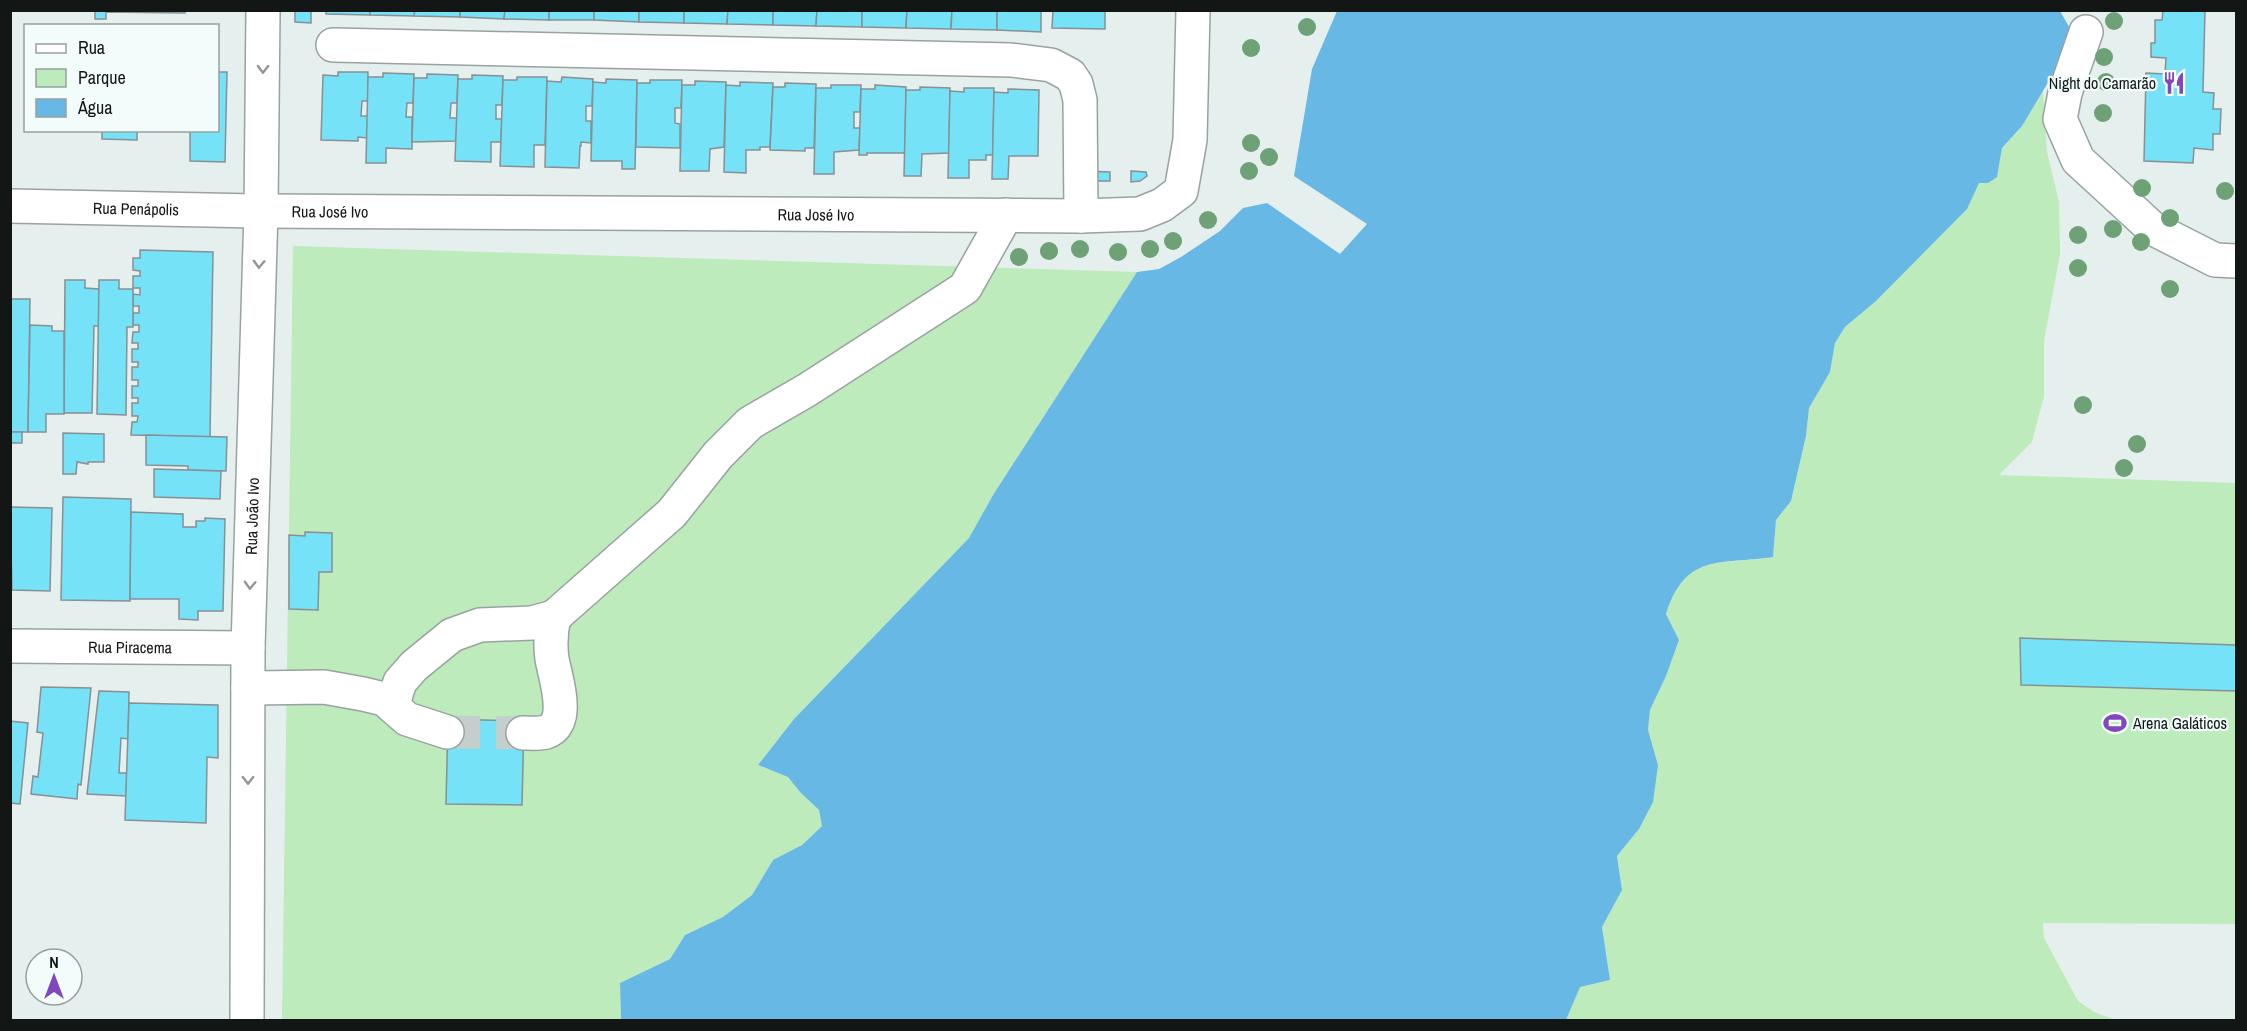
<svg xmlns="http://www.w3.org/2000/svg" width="2247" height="1031" viewBox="0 0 2247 1031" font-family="'Archivo Narrow',sans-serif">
<rect width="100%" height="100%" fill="#e4efee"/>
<g fill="#bdebbb">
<path d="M2043,90l4,62 12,50 1,52 -16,87v55l-12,46 -33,33 237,8v441l-193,-1 1,15 34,63 16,11 22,8h-550l14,-33 30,-7 -8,-53 20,-37 -5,-34 22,-27 19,-64 -10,-35 2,-20 16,-34 13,-36 -13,-26c20,-63 54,-48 107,-57l3,-37 15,-19 15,-65 3,-28 21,-36 5,-29 10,-16 31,-26 90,-92 13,-26 18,-6 5,-29 20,-22z"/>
<polygon points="293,246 1137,272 993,495 969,538 794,719 758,765 788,777 800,792 819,810 822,826 802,845 773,860 752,895 723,917 685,935 670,959 620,983 621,1020 282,1020"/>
</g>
<path fill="#68b8e6" d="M1337,11h723l12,21 -7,22 -43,72 -20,22 -5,29 -9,6h-9l-12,26 -91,92 -31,26 -10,16 -5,29 -21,36 -3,28 -15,65 -15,19 -3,37c-53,8 -87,-5 -107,57l13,26 -13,36 -16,34 -2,20 10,35 -5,37 -14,27 -22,27 5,34 -20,37 8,53 -30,7 -14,33h-945l-1,-37 50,-24 15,-24 38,-18 29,-22 21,-35 29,-15 20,-19 -3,-16 -19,-18 -12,-15 -30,-12 36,-46 175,-181 24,-43 144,-223 22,-3 22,-12 39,-26 23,-23 24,-5 73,51 27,-30 -73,-48 18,-107z"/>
<g fill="#76e2f8" stroke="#879092" stroke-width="1.5">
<polygon points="95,10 185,10 185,13 106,12 106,19 95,19"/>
<polygon points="295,10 311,10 311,23 295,22"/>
<polygon points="326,10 370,10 370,15 326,14"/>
<polygon points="370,10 415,10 414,16 370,15"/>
<polygon points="415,10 460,10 460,17 414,16"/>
<polygon points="460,10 505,10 504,19 460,17"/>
<polygon points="505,10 549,10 549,20 504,19"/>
<rect x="549" y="10" width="45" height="10"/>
<polygon points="594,10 639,10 639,22 594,20"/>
<polygon points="639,10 684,10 684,23 639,22"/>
<polygon points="684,10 728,10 727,24 684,23"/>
<polygon points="728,10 773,10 773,25 727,24"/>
<polygon points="773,10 817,10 816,26 773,25"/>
<polygon points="817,10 862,10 862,27 816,26"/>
<polygon points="862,10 907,10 906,28 862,27"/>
<polygon points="907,10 952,10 951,29 906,28"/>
<polygon points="952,10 997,10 997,30 951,29"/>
<polygon points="997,10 1041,10 1041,32 997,30"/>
<polygon points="1053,10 1105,10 1105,29 1052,28"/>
<polygon points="2163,10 2205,10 2203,92 2214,93 2213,109 2221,109 2220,134 2213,134 2213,150 2194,148 2193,163 2144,161 2146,73 2165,74 2166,58 2151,57 2151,43 2155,43 2155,20 2162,20"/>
<polygon points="218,72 227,72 225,162 190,161 190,130 218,130"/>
<polygon points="338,72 368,72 368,101 362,101 361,116 368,116 367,138 358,137 358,141 321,140 323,75 338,76"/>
<polygon points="383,73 414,74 413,103 407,103 406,117 412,117 412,149 386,148 386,163 366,163 368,77 383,77"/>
<polygon points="427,74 458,75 457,103 451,103 450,118 457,118 456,141 412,142 414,78 427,78"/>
<polygon points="472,75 503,76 502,105 496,105 496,119 502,119 501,142 491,142 491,162 455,161 458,79 472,79"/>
<polygon points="517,77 547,77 545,145 534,145 534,167 500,166 503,80 517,80"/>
<polygon points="562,77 593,79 592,106 586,106 586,121 591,121 591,143 581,142 581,146 580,146 579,168 545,167 547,81 561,82"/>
<polygon points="606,79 637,80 635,169 622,169 622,161 591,161 593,82 606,83"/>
<polygon points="650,80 682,80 681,108 675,108 675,123 680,124 680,148 636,147 637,83 650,83"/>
<polygon points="695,81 726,82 724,147 710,149 709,171 680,171 682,85 695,85"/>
<polygon points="740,82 773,83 770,147 760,147 760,150 746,150 746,173 724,172 726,85 740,86"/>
<polygon points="785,83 816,84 814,148 805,148 805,151 770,150 773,87 785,87"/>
<polygon points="831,85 861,85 860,112 854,112 854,128 860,128 859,150 834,152 834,174 814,174 816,88 831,88"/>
<polygon points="875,85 906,87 905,153 867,153 867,155 859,155 861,89 875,89"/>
<polygon points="920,87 950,88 949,153 922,154 921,176 904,176 906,90 920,90"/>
<polygon points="964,88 994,88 993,155 986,155 986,160 969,160 969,178 948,178 950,91 964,92"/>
<polygon points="1008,89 1039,90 1038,156 1009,156 1008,179 992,179 994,92 1008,93"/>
<polygon points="102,130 137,130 137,140 102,139"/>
<polygon points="1086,171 1110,172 1110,181 1085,181"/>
<polygon points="1131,171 1146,172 1147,176 1140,181 1131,182"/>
<polygon points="140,250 213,252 210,437 131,435 132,422 137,422 138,416 132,416 132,403 138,403 138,398 132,398 132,386 138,386 138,380 132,380 132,367 138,367 138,362 132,362 132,349 138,349 138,343 132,343 133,332 139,332 139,325 133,325 133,313 139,313 139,306 133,306 133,294 140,295 140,288 133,288 133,276 140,276 140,271 133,270 133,258 140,258"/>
<polygon points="65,280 85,280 85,288 99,289 99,326 94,326 92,413 64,413"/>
<polygon points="99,280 119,280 119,289 133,289 133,327 127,327 126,415 97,414"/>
<polygon points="10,299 30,299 28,432 10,432"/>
<polygon points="30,325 52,326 52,331 64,331 64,414 46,414 46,432 28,432"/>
<rect x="10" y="432" width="12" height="11"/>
<polygon points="63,433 104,434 104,462 88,462 88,464 77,462 76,474 63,474"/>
<polygon points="146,435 227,437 226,471 188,470 188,466 146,465"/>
<polygon points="154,469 221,471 220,499 154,497"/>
<polygon points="63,497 131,499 130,601 61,600"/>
<polygon points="10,507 52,508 50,591 12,590"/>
<polygon points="131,512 183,514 183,527 196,527 196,521 205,521 205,518 225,519 223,611 198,611 198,620 179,619 179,599 130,599"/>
<polygon points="305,532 332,533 332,572 319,572 318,610 289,609 289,535 305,536"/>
<polygon points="2020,638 2236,645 2236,691 2021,685"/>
<polygon points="41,687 91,688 81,785 78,784 77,799 31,794 33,776 38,777 43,733 37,732"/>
<polygon points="99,691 129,692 128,739 121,738 119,773 127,773 126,796 87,794"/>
<polygon points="129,703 218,705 218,758 207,757 206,823 125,820"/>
<polygon points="448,719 524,721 522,805 446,804"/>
<polygon points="10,721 28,723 20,804 10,803"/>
</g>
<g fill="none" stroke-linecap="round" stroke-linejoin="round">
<polyline stroke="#c4cecd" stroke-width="33" stroke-dasharray="33 16" stroke-linecap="butt" points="447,732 523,733"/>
<g stroke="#99a2a1" stroke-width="36">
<g id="minor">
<polyline points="2086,32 2065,93 2060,119 2078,160 2152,228 2215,260 2236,261"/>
<polyline points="333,45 1011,60 1051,65 1070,75 1076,84 1080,100 1081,216"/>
<path id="s1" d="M10,206l251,5 820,5 59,-2 22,-9 19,-14 9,-51 3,-130"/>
<polyline points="554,617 672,513 718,455 750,423 807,390 965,288 1006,215"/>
<path id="s2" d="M10,646l238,2"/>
<polyline points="248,688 324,687 363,694 384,699 407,719 447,732"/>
<path d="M394,707l2,-13 4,-12 14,-16 38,-31 28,-10 52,-2 22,-6c-3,13 -4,28 -2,42 3,17 20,65 -6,73 -6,2 -16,1 -23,1"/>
<path id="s3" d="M247,1020l1,-372 13,-437 2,-201"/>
</g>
</g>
<use href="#minor" stroke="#fff" stroke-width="33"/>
</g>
<g fill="#6ea176">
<circle cx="2114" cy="21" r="9"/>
<circle cx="1307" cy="27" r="9"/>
<circle cx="1251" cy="48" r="9"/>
<circle cx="2104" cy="57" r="9"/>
<circle cx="2106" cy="82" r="9"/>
<circle cx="2103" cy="113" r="9"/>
<circle cx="1251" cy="143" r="9"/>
<circle cx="1269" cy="157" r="9"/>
<circle cx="1249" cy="171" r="9"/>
<circle cx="2142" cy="188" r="9"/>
<circle cx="2225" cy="191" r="9"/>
<circle cx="2170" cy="218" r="9"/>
<circle cx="1208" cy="220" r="9"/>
<circle cx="2113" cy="229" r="9"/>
<circle cx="2078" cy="235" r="9"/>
<circle cx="1173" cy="241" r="9"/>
<circle cx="2141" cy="242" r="9"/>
<circle cx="1080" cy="249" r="9"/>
<circle cx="1150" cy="249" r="9"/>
<circle cx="1049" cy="251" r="9"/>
<circle cx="1118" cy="252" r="9"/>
<circle cx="1019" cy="257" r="9"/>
<circle cx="2078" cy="268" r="9"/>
<circle cx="2170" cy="289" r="9"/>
<circle cx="2083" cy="405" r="9"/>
<circle cx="2137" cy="444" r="9"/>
<circle cx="2124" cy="468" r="9"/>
</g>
<defs><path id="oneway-chevron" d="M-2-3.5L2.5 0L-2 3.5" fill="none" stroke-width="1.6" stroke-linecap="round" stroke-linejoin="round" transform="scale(1.5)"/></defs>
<g stroke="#949696">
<use href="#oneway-chevron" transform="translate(263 69) rotate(91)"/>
<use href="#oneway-chevron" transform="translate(259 264) rotate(92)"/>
<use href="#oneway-chevron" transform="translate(250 585) rotate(92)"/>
<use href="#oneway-chevron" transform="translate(248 780) rotate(90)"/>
</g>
<defs>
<g id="restaurant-bare" transform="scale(1.8)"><path d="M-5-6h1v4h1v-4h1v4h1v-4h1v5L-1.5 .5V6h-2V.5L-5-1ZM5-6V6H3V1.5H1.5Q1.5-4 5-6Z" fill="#8347bd" stroke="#f2fcfb" stroke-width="2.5" paint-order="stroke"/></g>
<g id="stadium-bare" transform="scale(1.8)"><path d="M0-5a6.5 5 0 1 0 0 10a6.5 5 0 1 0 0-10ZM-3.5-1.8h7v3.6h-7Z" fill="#8347bd" stroke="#f2fcfb" stroke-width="2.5" paint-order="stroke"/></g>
</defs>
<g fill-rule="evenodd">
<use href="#restaurant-bare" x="2174" y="83"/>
<use href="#stadium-bare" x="2115" y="723"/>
</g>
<g text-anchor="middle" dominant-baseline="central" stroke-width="4.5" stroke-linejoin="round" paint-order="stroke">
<g font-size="16" fill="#121615" stroke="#f2fcfb" text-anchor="end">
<text x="2156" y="83">Night do Camarão</text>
<text x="2133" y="723" text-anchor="start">Arena Galáticos</text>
</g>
<g font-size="16" fill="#121615" stroke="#f2fcfb">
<text stroke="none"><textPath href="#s1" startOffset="126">Rua Penápolis</textPath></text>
<text stroke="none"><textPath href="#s1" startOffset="320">Rua José Ivo</textPath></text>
<text stroke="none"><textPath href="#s1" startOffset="806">Rua José Ivo</textPath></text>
<text stroke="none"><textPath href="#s3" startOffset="504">Rua João Ivo</textPath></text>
<text stroke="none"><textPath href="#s2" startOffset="120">Rua Piracema</textPath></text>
</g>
</g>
<rect width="2247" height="1031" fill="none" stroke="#121615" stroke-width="24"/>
<rect x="24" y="24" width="195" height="108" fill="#f2fcfb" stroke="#98a09f" stroke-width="1.5"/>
<rect x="36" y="44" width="30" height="9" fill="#ffffff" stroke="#98a09f" stroke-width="1.5"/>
<text x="78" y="54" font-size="18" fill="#121615">Rua</text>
<rect x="36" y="69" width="30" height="18" fill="#bdebbb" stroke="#98a09f" stroke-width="1.5"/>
<text x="78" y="84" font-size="18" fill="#121615">Parque</text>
<rect x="36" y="99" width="30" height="18" fill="#68b8e6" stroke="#98a09f" stroke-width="1.5"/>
<text x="78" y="114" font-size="18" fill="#121615">Água</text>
<g transform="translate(54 977)"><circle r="28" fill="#f2fcfb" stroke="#98a09f" stroke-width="1.5"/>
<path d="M0-4.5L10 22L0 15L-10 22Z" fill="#8347bd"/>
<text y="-9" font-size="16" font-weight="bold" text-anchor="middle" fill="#121615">N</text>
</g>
</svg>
